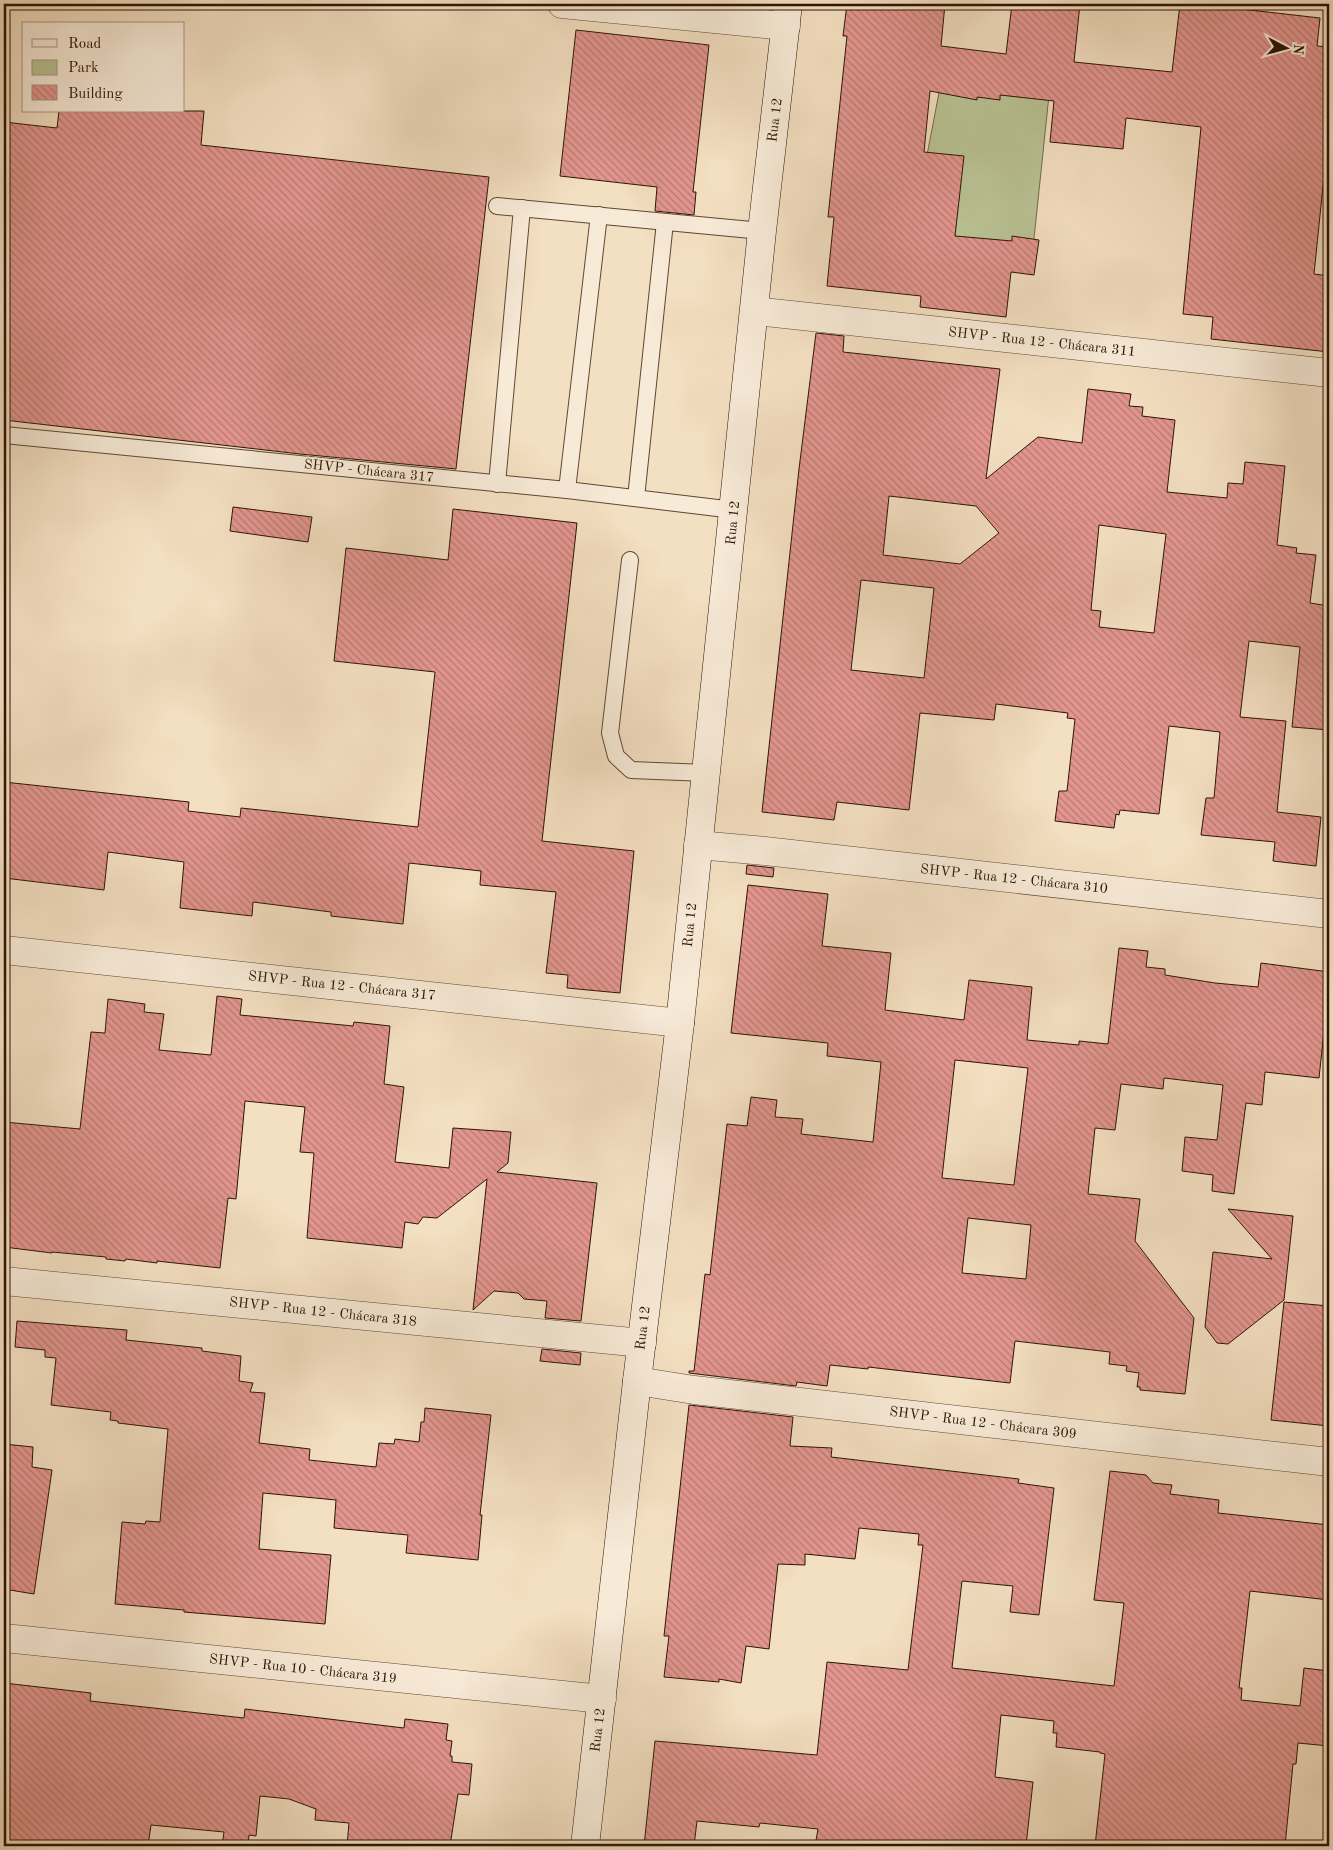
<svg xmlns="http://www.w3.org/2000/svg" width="1333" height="1850" viewBox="0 0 1333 1850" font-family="'Old Standard TT',serif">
<defs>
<pattern id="building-back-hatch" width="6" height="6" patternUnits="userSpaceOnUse" patternTransform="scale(1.25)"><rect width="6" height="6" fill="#e3968f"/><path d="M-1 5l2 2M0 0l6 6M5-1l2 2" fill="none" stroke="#b87973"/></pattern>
</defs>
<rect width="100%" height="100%" fill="#f3dfc1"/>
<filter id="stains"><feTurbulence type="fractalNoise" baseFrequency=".004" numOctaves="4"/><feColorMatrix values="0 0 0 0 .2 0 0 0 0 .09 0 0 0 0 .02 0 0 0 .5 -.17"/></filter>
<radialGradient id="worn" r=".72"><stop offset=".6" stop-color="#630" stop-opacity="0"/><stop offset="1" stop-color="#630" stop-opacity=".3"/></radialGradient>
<polygon fill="#b9c294" stroke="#746b4c" points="943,72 1051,76 1033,248 912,233"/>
<g fill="url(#building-back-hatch)" stroke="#2e1404" fill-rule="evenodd">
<polygon points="847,4 945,4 941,46 1006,54 1012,4 1080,4 1074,62 1172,72 1180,4 1223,4 1223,7 1320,18 1317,46 1329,47 1329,176 1324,176 1314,274 1329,276 1329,352 1211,339 1213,317 1183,314 1201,127 1126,118 1123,149 1050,142 1054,101 1000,95 1000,100 977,97 977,100 930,91 924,152 964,156 955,236 1012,241 1012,236 1039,240 1034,275 1011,272 1006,317 920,307 921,296 827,286 834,217 828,217 847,36 843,36"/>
<polygon points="576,30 709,45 693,192 696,192 694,215 655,211 657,187 560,176"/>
<polygon points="59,111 204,111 201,145 489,177 456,469 300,454 4,420 4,122 57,128"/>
<path d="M816,333l28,3 -1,16 157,17 -14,110 52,-42 44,6 6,-54 43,5 -2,12 14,1 -1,9 33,4 -8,72 60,6 1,-15 15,1 2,-22 40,4 -8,79 20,3 -1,5 20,2 -6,48 19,3v124l-37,-3 8,-80 -51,-6 -9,76 46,4 -9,91 44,5 -5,49 -43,-5 2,-19 -74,-7 5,-37h8l6,-66 -51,-6 -10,88 -39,-4 -1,5 -3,-1 -2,14 -59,-7 4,-30h8l8,-72 -8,-1 1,-5 -72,-9 -2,16 -74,-7 -11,97 -72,-8 -3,18 -72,-8 37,-343zM889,496l87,10 23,27 -39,31 -77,-9zM1099,525l67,9 -12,99 -55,-6 2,-16 -10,-1zM861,580l73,8 -10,90 -73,-8z"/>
<polygon points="233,507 312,517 308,542 230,531"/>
<polygon points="453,509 577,523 542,841 634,851 620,993 567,988 568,975 546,973 556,892 480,885 481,871 409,863 403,924 331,916 331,912 253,902 252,916 180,908 184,862 108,852 104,890 4,878 4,782 189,802 188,811 240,817 241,808 418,827 435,672 334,661 346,548 448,560"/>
<polygon points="747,865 774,868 773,877 746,874"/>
<path d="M748,885l80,9 -6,52 69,7 -6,57 79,10 5,-40 63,7 -5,53 52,5v-4l29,3 11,-96 29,3 -2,16 19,2v6l50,8 43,4 3,-24 68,9v14l-10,92 -54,-6 -3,33 -16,-2 -12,91 -22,-3 1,-16 -31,-4 3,-34 32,3 6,-55 -59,-7 -1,11 -42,-5 -6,46 -20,-2 -7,66 52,5 -5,42 59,77 -9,76 -45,-4v-3h-3l2,-14 -13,-2 1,-5 -18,-2 1,-12 -95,-11 -5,42 -142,-16v2l-38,-4 -3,21 -30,-4 -1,4 -107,-13v-2h5l11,-97 5,1 17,-151 20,2 4,-29 26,3 -2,17 28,2 -2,15 72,8 8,-80 -54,-6 1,-13 -97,-10zM955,1060l73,8 -14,117 -72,-7zM968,1218l63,7 -5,54 -64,-6z"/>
<polygon points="217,996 242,999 240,1015 353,1026 354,1022 390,1026 384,1084 404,1087 395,1162 449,1168 453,1128 511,1132 508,1163 497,1172 597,1183 581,1321 545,1318 547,1301 524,1299 518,1293 494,1291 473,1310 487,1179 437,1218 423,1217 418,1224 405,1222 402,1248 307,1238 314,1153 300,1152 305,1107 245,1101 236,1199 228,1198 220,1268 157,1261 157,1263 126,1259 125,1261 106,1259 106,1257 52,1252 52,1253 4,1247 4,1122 80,1129 91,1032 105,1033 108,999 145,1004 144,1012 164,1014 159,1050 211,1055"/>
<polygon points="1228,1209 1293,1216 1284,1300 1228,1344 1217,1343 1205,1327 1213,1252 1272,1259"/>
<polygon points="1284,1302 1329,1306 1329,1426 1271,1420"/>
<polygon points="17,1321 127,1330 126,1340 202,1348 202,1351 241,1356 239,1381 253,1383 250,1392 265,1393 259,1443 310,1449 309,1460 376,1467 379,1443 394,1444 395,1439 419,1442 421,1422 424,1422 425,1408 491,1415 480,1515 482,1515 478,1560 406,1553 408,1535 334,1528 336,1500 263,1493 259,1549 331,1555 325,1624 184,1612 184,1610 115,1604 122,1522 145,1524 146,1521 160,1522 168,1429 118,1423 118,1421 110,1420 111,1412 51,1405 56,1358 45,1357 45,1350 15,1347"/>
<polygon points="542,1349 581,1353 580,1365 540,1361"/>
<polygon points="689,1405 793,1417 790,1446 832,1448 831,1457 1019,1479 1018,1483 1054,1488 1039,1615 1010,1612 1013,1586 962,1581 952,1668 1114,1686 1124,1603 1094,1600 1110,1471 1146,1475 1153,1483 1172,1485 1170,1494 1219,1500 1218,1513 1329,1525 1329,1600 1250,1591 1239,1688 1242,1688 1241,1700 1300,1706 1304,1668 1329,1671 1329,1746 1298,1743 1296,1764 1293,1764 1285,1846 1095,1846 1105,1754 1100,1753 1100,1752 1056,1747 1057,1733 1053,1733 1054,1721 1001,1715 995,1777 1033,1782 1026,1846 815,1846 818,1829 760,1823 759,1827 697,1821 694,1846 644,1846 655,1741 817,1755 827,1662 908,1670 923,1545 918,1545 919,1534 859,1528 855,1559 805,1554 805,1565 778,1564 769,1649 746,1646 741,1683 719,1679 719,1682 664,1677 669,1636 664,1636"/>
<polygon points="4,1444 33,1447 32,1467 52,1470 34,1594 4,1589"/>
<polygon points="4,1683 91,1693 90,1701 244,1718 245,1709 404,1728 405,1719 448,1724 446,1740 452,1741 450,1756 452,1756 452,1762 472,1764 469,1795 458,1794 450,1846 347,1846 349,1823 315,1820 316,1809 289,1799 260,1796 256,1836 249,1835 248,1846 222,1846 224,1832 151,1825 148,1846 4,1846"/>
</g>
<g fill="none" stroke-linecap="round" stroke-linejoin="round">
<g stroke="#5f4733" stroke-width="18">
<g id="lane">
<polyline points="497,206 762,231"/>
<polyline points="4,435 567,490 734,510"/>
<polyline points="497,484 522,208"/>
<polyline points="567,490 599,215"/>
<polyline points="636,498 665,222"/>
<polyline points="630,560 610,733 616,756 631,770 706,773"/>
</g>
</g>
<g stroke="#5f4733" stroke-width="29">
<g id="street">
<polyline points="562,4 786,26"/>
<polyline points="755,311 1329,373"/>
<polyline points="698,845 765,851 1329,914"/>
<polyline points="4,950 680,1023"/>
<polyline points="4,1281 642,1343"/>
<polyline points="637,1381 694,1390 1329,1462"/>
<polyline points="4,1638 602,1699"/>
</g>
</g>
<g stroke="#2e1404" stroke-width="29">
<polyline id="secondary" points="585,1846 637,1381 680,1023 762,231 788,4"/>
</g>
<use href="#lane" stroke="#f7ead7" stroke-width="16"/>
<use href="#street" stroke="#f7ead7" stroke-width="28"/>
<use href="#secondary" stroke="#f7ead7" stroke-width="28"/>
</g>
<g text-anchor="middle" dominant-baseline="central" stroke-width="4" stroke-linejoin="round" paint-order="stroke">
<g font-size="14" fill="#2e1404" stroke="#f7ead7">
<text transform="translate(775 120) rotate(-83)">Rua 12</text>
<text transform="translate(1042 342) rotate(6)">SHVP - Rua 12 - Chácara 311</text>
<text transform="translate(369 471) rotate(6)">SHVP - Chácara 317</text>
<text transform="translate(733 523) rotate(-84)">Rua 12</text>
<text transform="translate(1014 879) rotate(6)">SHVP - Rua 12 - Chácara 310</text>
<text transform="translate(690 925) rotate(-84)">Rua 12</text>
<text transform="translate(342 986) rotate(6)">SHVP - Rua 12 - Chácara 317</text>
<text transform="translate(323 1312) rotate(6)">SHVP - Rua 12 - Chácara 318</text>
<text transform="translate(643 1328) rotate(-83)">Rua 12</text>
<text transform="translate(983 1423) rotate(7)">SHVP - Rua 12 - Chácara 309</text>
<text transform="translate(303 1669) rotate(6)">SHVP - Rua 10 - Chácara 319</text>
<text transform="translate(598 1730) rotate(-83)">Rua 12</text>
</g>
</g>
<rect width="1333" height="1850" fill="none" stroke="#f3dfc1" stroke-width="20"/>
<rect x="5" y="5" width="1323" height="1840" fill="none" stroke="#2e1404" stroke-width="2.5"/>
<rect x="10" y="10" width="1313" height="1830" fill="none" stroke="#2e1404"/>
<rect x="22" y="22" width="162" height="90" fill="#f7ead7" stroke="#a79483"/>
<rect x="32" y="39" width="25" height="8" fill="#f7ead7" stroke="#a79483"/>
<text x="68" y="48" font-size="15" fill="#2e1404">Road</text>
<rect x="32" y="60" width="25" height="15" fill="#b9c294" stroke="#a79483"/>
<text x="68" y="72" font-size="15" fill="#2e1404">Park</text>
<rect x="32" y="85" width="25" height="15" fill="url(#building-back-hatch)" stroke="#a79483"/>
<text x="68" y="98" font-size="15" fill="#2e1404">Building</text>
<g transform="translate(1286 48) rotate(96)" stroke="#f7ead7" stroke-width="4" paint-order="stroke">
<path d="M0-4L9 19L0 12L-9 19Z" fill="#2e1404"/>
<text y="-8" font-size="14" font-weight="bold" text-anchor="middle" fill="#2e1404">N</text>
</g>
<rect width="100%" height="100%" filter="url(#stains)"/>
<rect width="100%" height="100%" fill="url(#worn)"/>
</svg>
